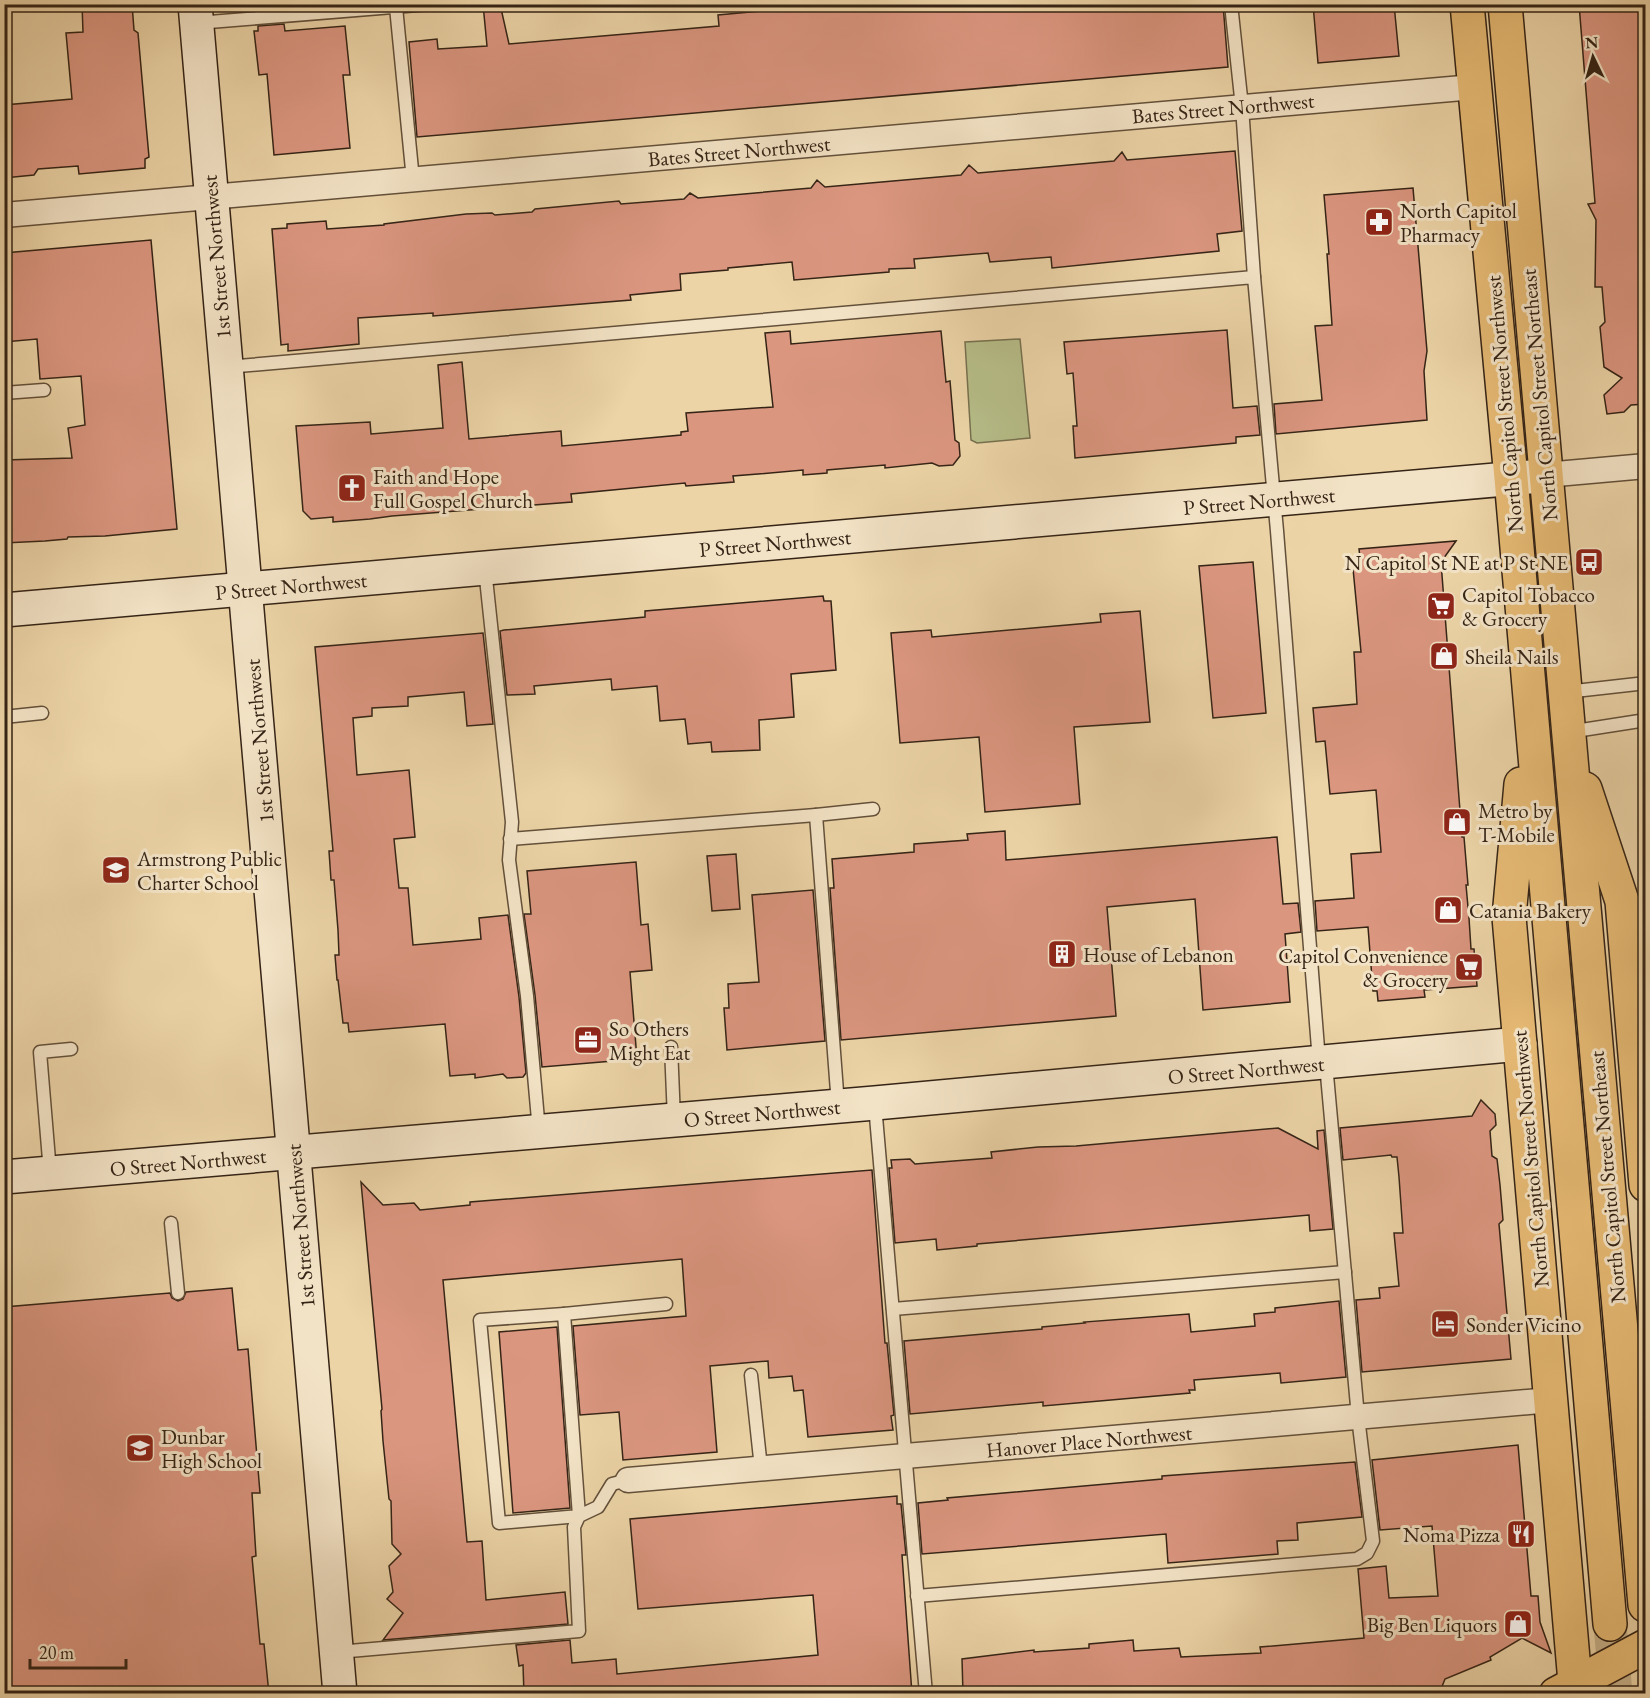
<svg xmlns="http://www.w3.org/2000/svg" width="1650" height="1698" viewBox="0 0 1650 1698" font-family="'EB Garamond',serif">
<rect width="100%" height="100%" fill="#ecd4a7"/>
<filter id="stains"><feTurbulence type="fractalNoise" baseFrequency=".00333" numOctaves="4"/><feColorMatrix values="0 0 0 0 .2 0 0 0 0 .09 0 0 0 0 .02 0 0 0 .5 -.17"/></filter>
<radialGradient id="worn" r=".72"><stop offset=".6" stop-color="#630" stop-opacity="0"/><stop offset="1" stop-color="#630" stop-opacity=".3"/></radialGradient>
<polygon fill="#b6bd88" stroke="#76704f" stroke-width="1.5" points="1020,339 1030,438 977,443 971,440 965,342"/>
<g fill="#db9680" stroke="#352416" stroke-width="1.5">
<polygon points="82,4 132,4 134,30 138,33 145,113 149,157 145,159 145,168 79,174 78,166 38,169 34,175 4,178 4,105 72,99 66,33 83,32"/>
<polygon points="256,4 283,4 283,8 257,10"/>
<polygon points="483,4 500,4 509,44 719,26 718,15 773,10 772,4 808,4 810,10 841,10 891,4 1223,4 1228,67 417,137 409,42 437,39 438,49 487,46"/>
<polygon points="1313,4 1394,4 1399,56 1318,63"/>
<polygon points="1579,4 1646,4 1646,404 1631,405 1624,412 1607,414 1604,395 1622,378 1604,367 1600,327 1605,322 1602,287 1595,287 1596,220 1588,204 1595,203"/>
<polygon points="284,24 285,31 345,26 350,75 343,75 350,148 274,155 267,74 259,75 254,31 258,31 258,26"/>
<polygon points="1235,151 1242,231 1217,234 1219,251 1052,268 1051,257 990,262 988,253 914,259 915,268 889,269 889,272 794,280 792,262 728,268 728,270 680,274 681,290 630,295 631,300 433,316 433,313 358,318 359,344 288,351 288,344 281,345 272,229 287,228 287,224 326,221 327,229 384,225 384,224 466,214 492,213 495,215 532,212 535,209 619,201 621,204 684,199 690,193 698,198 811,188 817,180 825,187 961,175 969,165 978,173 1114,161 1122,152 1127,160"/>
<polygon points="1413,188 1427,351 1424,371 1427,420 1276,434 1274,404 1322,400 1315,326 1332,325 1327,254 1329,254 1324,195"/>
<polygon points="151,240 177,529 105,536 68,537 67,539 45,541 4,543 4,460 72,458 68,428 85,425 81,376 40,379 37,339 4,342 4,253"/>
<polygon points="1227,330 1233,408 1257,406 1260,435 1236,437 1236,443 1075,458 1073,426 1077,426 1073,373 1067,374 1064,342"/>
<polygon points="790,331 791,344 941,331 946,382 950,381 955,440 959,443 960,456 953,465 939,466 932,463 885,468 885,465 827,470 827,473 803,475 803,470 758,474 733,476 734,482 686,486 685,483 571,494 572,502 392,516 370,519 333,522 333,517 311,519 303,511 296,426 370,422 371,434 443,428 438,365 462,362 469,439 561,431 562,446 681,435 681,432 688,431 686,413 773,407 765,333"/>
<polygon points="1456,541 1441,562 1462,837 1464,837 1468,885 1466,885 1469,918 1471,949 1474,949 1477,986 1424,990 1425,997 1378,1001 1377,991 1373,991 1368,927 1317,931 1315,901 1354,898 1351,854 1381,852 1376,790 1330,794 1325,741 1316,742 1313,708 1357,704 1354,652 1361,652 1352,558 1360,557 1359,549"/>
<polygon points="1253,562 1266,713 1213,718 1199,566"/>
<polygon points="823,596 824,601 831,601 836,670 791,674 794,717 759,720 760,750 712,752 711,742 688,744 685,719 660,721 657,686 612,690 611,679 534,686 535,694 507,695 500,631 504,630 645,617 645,611"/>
<polygon points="1140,611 1150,722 1074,727 1080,804 985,812 979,737 900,743 891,633 931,630 932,637 1101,622 1100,614"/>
<polygon points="483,633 493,724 467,726 464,692 408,697 408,706 372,708 372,716 353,718 357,775 409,770 415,837 394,839 399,888 408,888 413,945 481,939 479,918 508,915 519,997 526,1073 523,1077 507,1078 503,1074 475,1078 475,1074 450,1076 445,1024 349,1032 348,1023 343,1023 338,980 337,980 335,955 339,955 338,930 334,880 331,880 329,851 333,851 315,647"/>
<polygon points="1005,831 1006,860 1277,837 1283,904 1298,903 1301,932 1285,934 1290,1002 1203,1010 1195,899 1107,907 1116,1016 841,1040 830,888 834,888 832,859 914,852 914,844 968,840 967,834"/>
<polygon points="736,854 740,909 712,911 707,856"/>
<polygon points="636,862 641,925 648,924 652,970 630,972 637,1059 542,1067 535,995 524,914 531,914 527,871"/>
<polygon points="813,890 825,1041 727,1050 724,1008 729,1008 728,984 759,982 752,895"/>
<polygon points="1481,1100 1495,1114 1496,1125 1490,1131 1492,1156 1497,1159 1500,1185 1503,1220 1499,1224 1511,1359 1362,1372 1356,1300 1380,1298 1379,1288 1399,1286 1394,1233 1403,1233 1399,1177 1397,1157 1392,1157 1391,1155 1343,1160 1340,1128 1472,1116"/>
<polygon points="1278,1128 1318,1149 1317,1131 1324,1130 1333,1229 1310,1231 1309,1215 977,1244 977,1246 937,1250 936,1239 895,1243 889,1168 892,1168 891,1160 910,1159 915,1164 992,1158 991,1152 1038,1147 1076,1146"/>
<polygon points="872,1170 885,1343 887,1343 894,1415 891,1416 893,1430 808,1437 803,1390 794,1391 792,1376 769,1378 768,1361 710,1366 717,1452 623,1460 619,1412 580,1415 573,1326 686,1316 682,1259 443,1280 467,1542 482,1541 486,1600 565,1592 568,1624 383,1640 403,1613 387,1599 393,1592 389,1566 401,1554 392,1544 391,1501 389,1499 383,1441 381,1411 382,1409 361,1182 383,1205 414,1203 420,1210 470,1205 470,1202"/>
<polygon points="232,1288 238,1350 248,1349 260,1493 252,1493 256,1556 252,1557 260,1644 264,1644 269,1694 4,1694 4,1307 170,1293 172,1298 178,1301 183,1299 186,1292"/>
<polygon points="1339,1301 1346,1377 1281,1383 1280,1373 1194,1380 1195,1390 1189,1390 1190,1393 1043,1406 1043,1402 910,1414 904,1341 1042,1329 1042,1327 1085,1323 1084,1322 1189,1314 1191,1332 1255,1326 1254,1314 1275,1312 1275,1308"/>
<polygon points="557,1327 570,1508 513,1513 499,1332"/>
<polygon points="1518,1445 1531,1596 1538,1596 1540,1622 1551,1653 1522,1638 1490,1657 1491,1660 1445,1679 1439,1694 963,1694 962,1659 1034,1650 1034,1652 1089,1648 1089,1644 1133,1640 1134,1651 1179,1648 1181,1657 1261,1653 1260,1647 1364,1638 1358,1569 1386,1566 1389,1598 1438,1596 1432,1526 1380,1530 1372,1460"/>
<polygon points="1355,1462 1362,1517 1297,1523 1298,1540 1277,1541 1278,1554 1168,1563 1166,1534 922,1554 918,1503 948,1500 947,1498 1140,1481 1162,1479 1162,1476"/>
<polygon points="897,1496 897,1504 901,1504 906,1555 902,1555 912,1694 524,1694 523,1665 519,1666 516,1645 570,1640 572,1663 616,1659 617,1674 818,1655 813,1595 638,1609 630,1519"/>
</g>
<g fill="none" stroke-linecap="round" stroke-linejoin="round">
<polyline stroke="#c7b18a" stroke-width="33" stroke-dasharray="33 16" stroke-linecap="butt" points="1610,1624 1616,1694"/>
<g stroke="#63503a" stroke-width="15">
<g id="lane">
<polyline points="1231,4 1242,107 1254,277"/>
<polyline points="396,7 413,180"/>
<polyline points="197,23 430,4"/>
<polyline points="227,367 1254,277 1277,531 1319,1061"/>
<polyline points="4,393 44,390"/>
<polyline points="485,569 512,822 509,860 527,996 539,1131"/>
<polyline points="1566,692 1646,683"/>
<polyline points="4,717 42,713"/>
<polyline points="1569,732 1646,720"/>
<polyline points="510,839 816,815"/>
<polyline points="671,1047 674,1119"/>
<polyline points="838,1105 816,815 873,809"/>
<polyline points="875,1105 926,1694"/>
<polyline points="50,1172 40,1052 71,1049"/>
<polyline points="171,1223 178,1293"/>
<polyline points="893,1309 1345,1272"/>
<polygon points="564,1314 579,1516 499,1523 480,1320"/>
<polyline points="564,1314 666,1304"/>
<polyline points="751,1375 761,1468"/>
<polyline points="917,1596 1357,1559 1367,1553 1373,1541 1358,1417 1326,1064"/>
<polyline points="338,1652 579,1631 574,1527 579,1516 598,1507 612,1484 628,1480"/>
</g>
</g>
<g stroke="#63503a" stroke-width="27">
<g id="street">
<polyline points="4,215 1474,87"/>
<polyline points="1545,475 1646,466"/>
<polyline points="628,1480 1551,1400"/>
</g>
</g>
<g stroke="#352416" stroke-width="36">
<g id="secondary">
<polyline points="195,4 340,1694"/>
<polyline points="4,610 1541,476"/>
<polyline points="4,1177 875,1103 1520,1044"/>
</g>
</g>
<g stroke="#352416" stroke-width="36">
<g id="primary">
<polyline points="1467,4 1511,478 1610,1624"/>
<polyline points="1505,4 1645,1605"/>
<polyline points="1521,784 1509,917 1576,1694"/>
<polyline points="1585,789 1622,901 1646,1185"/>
</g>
</g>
<g stroke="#352416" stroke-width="36">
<polyline id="highway" points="1556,1694 1646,1646"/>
</g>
<use href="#lane" stroke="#f3e3c6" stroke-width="12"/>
<use href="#street" stroke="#f3e3c6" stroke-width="24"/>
<use href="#secondary" stroke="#f3e3c6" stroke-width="33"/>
<use href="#primary" stroke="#e6ba74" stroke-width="33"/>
<use href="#highway" stroke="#e6ba74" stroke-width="33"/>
</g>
<defs>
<g id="pharmacy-square" transform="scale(1.5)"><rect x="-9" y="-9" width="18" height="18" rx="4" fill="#8f2418" stroke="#f3e3c6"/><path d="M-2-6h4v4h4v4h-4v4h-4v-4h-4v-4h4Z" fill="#fff"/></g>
<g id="church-square" transform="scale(1.5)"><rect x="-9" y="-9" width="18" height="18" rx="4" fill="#8f2418" stroke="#f3e3c6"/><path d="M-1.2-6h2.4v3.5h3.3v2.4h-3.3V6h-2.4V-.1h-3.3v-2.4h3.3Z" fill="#fff"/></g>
<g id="bus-square" transform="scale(1.5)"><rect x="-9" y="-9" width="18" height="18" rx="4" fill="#8f2418" stroke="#f3e3c6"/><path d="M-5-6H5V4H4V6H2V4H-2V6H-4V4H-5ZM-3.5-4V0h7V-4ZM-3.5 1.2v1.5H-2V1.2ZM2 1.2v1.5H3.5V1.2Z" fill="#fff"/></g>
<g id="supermarket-square" transform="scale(1.5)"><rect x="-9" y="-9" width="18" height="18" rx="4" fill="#8f2418" stroke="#f3e3c6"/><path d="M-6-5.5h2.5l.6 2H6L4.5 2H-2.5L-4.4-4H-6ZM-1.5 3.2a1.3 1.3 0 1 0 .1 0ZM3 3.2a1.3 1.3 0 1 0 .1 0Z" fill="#fff"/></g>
<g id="shop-square" transform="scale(1.5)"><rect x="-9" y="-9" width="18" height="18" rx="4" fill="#8f2418" stroke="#f3e3c6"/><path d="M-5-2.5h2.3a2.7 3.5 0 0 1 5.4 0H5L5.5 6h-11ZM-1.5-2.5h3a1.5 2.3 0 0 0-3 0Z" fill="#fff"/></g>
<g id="school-square" transform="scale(1.5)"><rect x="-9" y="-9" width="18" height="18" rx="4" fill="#8f2418" stroke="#f3e3c6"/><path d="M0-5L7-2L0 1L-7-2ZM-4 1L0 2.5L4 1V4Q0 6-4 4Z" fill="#fff"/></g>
<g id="building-square" transform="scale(1.5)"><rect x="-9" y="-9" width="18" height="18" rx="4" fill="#8f2418" stroke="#f3e3c6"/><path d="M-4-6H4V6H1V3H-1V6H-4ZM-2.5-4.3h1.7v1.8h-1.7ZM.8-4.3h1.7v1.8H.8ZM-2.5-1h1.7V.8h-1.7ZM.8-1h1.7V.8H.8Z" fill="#fff"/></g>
<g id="office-square" transform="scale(1.5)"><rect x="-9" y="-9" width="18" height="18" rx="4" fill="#8f2418" stroke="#f3e3c6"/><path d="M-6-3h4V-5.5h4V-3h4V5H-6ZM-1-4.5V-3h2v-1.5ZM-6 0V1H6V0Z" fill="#fff"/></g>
<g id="hotel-square" transform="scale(1.5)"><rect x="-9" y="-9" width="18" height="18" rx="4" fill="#8f2418" stroke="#f3e3c6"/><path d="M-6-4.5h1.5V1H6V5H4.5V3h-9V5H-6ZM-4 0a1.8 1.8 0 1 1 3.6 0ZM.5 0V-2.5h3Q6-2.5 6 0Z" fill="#fff"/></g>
<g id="restaurant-square" transform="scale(1.5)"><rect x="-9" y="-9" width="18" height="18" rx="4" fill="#8f2418" stroke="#f3e3c6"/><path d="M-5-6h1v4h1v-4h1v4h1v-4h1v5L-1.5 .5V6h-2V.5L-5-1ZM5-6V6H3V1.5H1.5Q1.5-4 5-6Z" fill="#fff"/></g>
</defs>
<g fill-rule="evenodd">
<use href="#pharmacy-square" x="1379" y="222"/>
<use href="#church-square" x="352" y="488"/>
<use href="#bus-square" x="1589" y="562"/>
<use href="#supermarket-square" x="1441" y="606"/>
<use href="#shop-square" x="1444" y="656"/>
<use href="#shop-square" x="1457" y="822"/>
<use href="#school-square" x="116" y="870"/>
<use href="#shop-square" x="1448" y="910"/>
<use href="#building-square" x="1062" y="954"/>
<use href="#supermarket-square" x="1469" y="967"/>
<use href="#office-square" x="588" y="1040"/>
<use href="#hotel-square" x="1445" y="1324"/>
<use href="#school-square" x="140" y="1448"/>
<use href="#restaurant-square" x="1521" y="1534"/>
<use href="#shop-square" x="1518" y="1624"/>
</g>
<g text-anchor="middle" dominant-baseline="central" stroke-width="6" stroke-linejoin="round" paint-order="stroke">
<g font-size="21" fill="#352416" stroke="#f3e3c6">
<text transform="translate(1223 108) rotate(-5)">Bates Street Northwest</text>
<text transform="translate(739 151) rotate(-5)">Bates Street Northwest</text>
<text transform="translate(216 257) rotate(-95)">1st Street Northwest</text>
<text transform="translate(1539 395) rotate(-95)">North Capitol Street Northeast</text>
<text transform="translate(1504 404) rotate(-95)">North Capitol Street Northwest</text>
<text transform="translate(1259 501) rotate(-5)">P Street Northwest</text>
<text transform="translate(775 543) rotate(-5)">P Street Northwest</text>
<text transform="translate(291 586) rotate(-5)">P Street Northwest</text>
<text transform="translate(259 741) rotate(-95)">1st Street Northwest</text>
<text transform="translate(1246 1070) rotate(-5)">O Street Northwest</text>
<text transform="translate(762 1113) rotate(-5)">O Street Northwest</text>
<text transform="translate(1530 1159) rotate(-95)">North Capitol Street Northwest</text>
<text transform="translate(188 1162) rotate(-5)">O Street Northwest</text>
<text transform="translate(1607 1177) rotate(-95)">North Capitol Street Northeast</text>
<text transform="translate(300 1226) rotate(-95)">1st Street Northwest</text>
<text transform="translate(1089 1441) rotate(-5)">Hanover Place Northwest</text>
</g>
<g font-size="21" fill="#352416" stroke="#f3e3c6" text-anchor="start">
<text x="1400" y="210">North Capitol<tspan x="1400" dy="24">Pharmacy</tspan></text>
<text x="373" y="476">Faith and Hope<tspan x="373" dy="24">Full Gospel Church</tspan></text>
<text x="1568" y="562" text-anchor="end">N Capitol St NE at P St NE</text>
<text x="1462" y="594">Capitol Tobacco<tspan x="1462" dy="24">&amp; Grocery</tspan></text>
<text x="1465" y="656">Sheila Nails</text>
<text x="1478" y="810">Metro by<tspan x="1478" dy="24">T-Mobile</tspan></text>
<text x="137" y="858">Armstrong Public<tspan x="137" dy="24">Charter School</tspan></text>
<text x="1469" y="910">Catania Bakery</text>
<text x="1083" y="954">House of Lebanon</text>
<text x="1448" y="955" text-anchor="end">Capitol Convenience<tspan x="1448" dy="24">&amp; Grocery</tspan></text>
<text x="609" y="1028">So Others<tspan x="609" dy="24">Might Eat</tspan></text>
<text x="1466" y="1324">Sonder Vicino</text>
<text x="161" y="1436">Dunbar<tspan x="161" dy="24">High School</tspan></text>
<text x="1500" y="1534" text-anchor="end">Noma Pizza</text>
<text x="1497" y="1624" text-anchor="end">Big Ben Liquors</text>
</g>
</g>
<rect width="1650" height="1698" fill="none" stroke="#ecd4a7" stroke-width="24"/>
<rect x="6" y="6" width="1638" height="1686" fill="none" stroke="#352416" stroke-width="3"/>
<rect x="12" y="12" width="1626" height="1674" fill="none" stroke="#352416" stroke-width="1.5"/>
<g transform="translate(1593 57) rotate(355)" stroke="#f3e3c6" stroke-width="4.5" paint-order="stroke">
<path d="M0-4.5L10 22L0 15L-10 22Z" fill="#352416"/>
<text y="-9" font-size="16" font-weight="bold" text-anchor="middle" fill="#352416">N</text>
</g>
<path d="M30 1659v9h96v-9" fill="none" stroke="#352416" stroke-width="3"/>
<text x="39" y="1659" font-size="18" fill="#352416" stroke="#f3e3c6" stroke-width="4.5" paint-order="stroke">20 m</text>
<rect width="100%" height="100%" filter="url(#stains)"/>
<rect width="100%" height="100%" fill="url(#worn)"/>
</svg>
